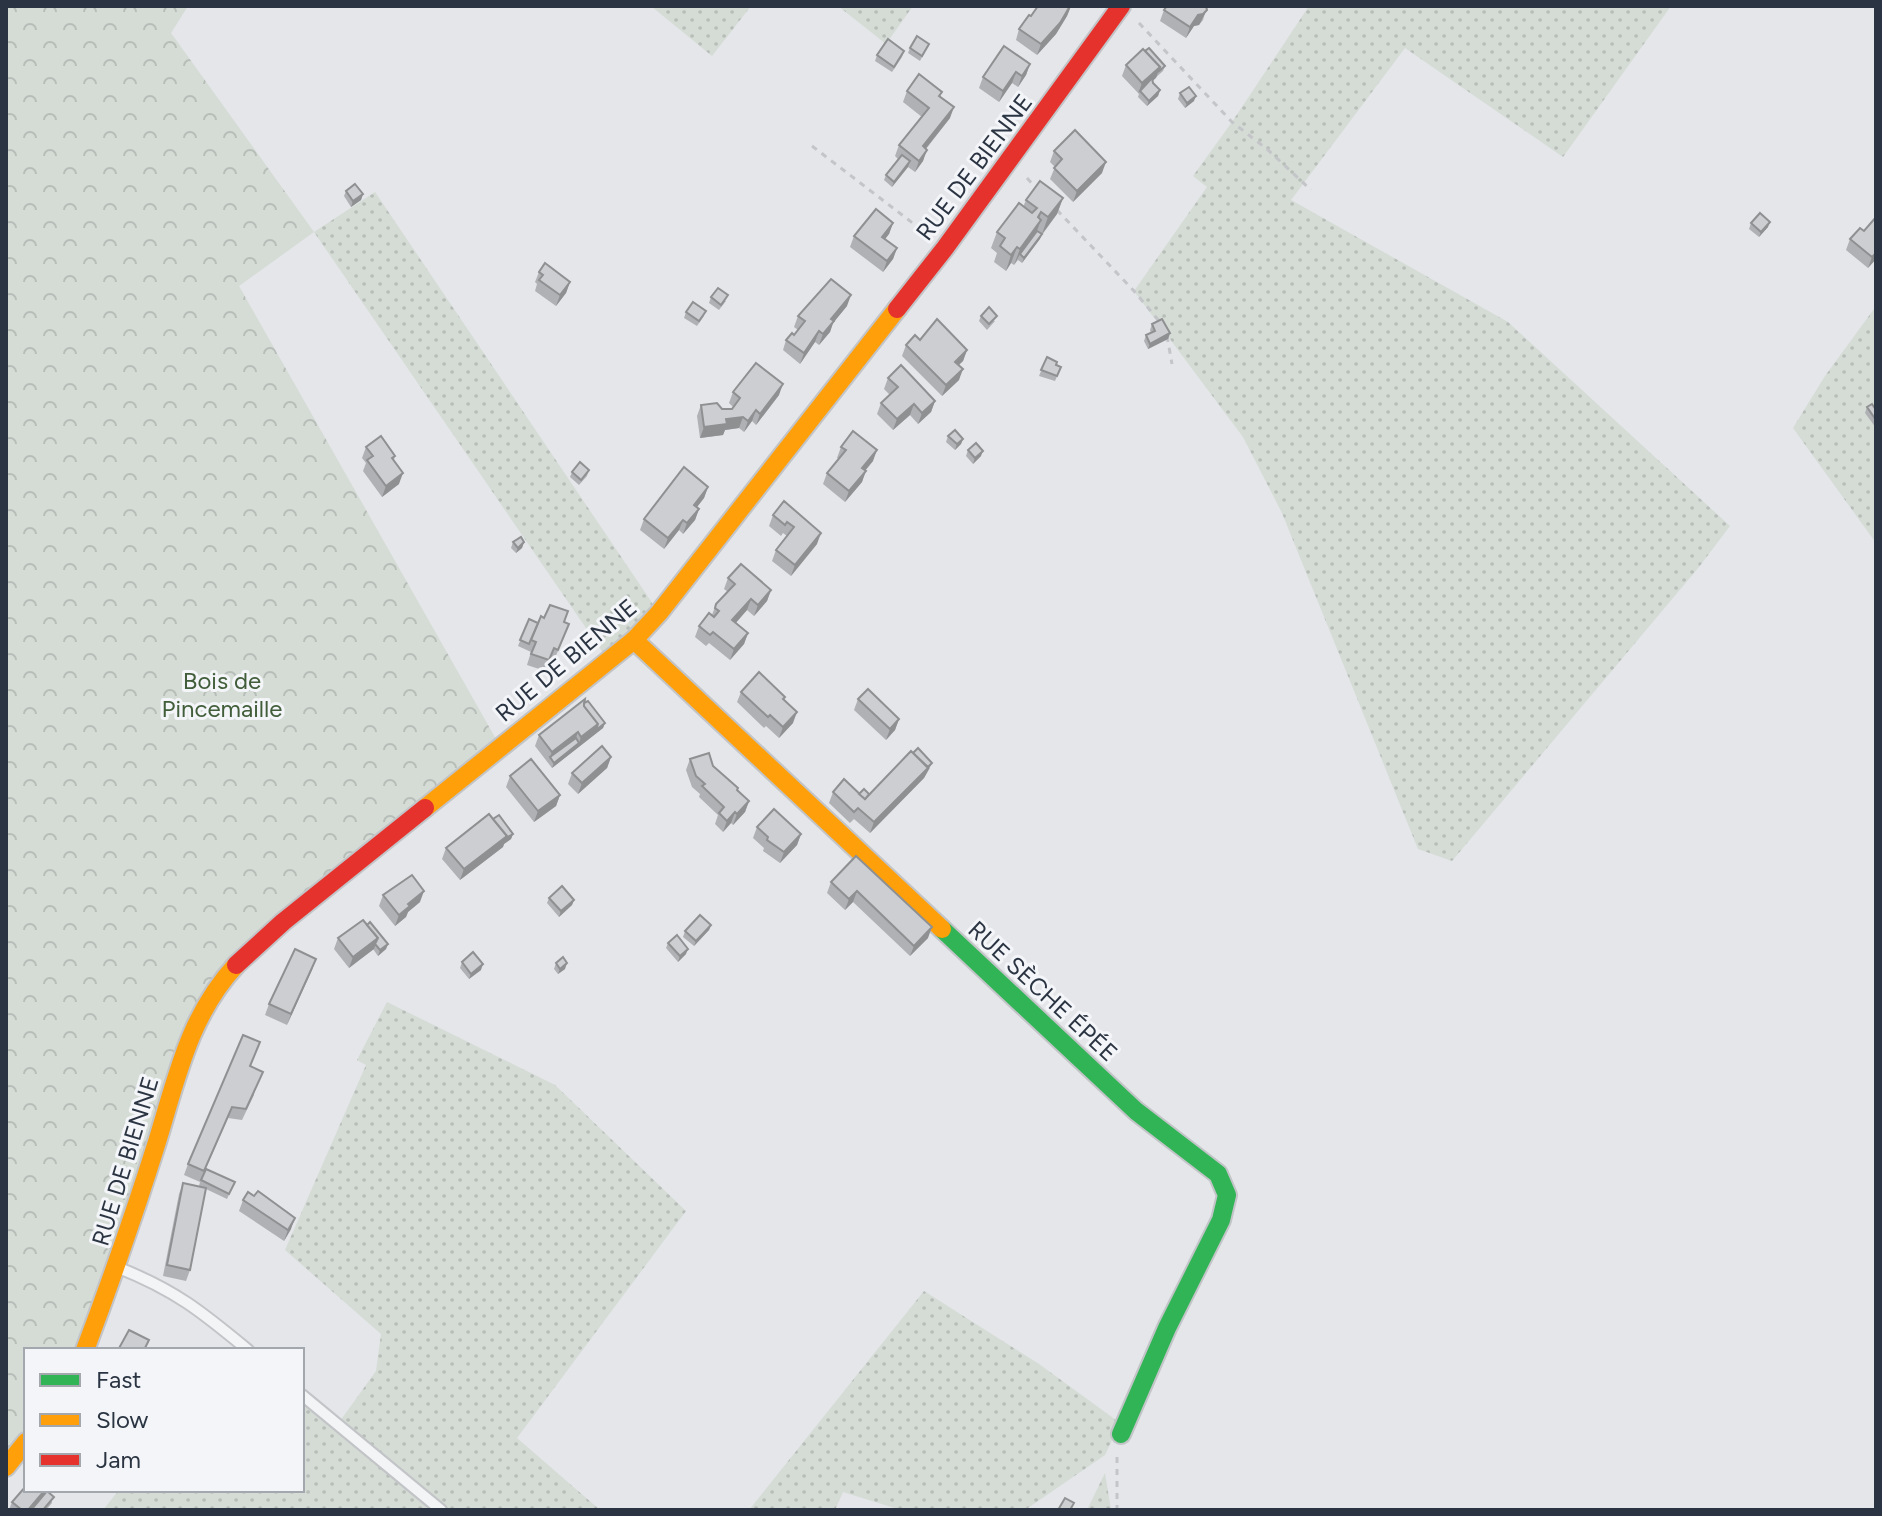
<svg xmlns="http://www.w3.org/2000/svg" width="1882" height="1516" viewBox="0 0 1882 1516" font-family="Figtree,sans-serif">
<defs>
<pattern id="grass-dots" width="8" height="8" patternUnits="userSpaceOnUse" patternTransform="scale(2)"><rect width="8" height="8" fill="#d5dcd5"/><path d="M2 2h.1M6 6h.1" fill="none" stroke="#b7bdb8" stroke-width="1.8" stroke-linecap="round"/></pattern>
<pattern id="forest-crowns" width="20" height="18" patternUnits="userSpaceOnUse" patternTransform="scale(2)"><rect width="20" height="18" fill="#d5dcd5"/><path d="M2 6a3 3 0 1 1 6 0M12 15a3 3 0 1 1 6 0" fill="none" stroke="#b7bdb8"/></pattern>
</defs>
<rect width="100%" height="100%" fill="#e4e6e9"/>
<g fill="url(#grass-dots)">
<polygon points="651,6 751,6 712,56"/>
<polygon points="838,6 913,6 886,44"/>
<polygon points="1309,6 1671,6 1563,157 1405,48 1291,200 1508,322 1730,526 1699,567 1452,861 1418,849 1282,513 1243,437 1134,291 1207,187 1193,176 1232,122"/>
<polygon points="375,192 659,613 608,660 314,232"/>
<polygon points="1874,309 1876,309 1876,543 1793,428 1825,376"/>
<polygon points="387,1002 555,1085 686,1211 517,1438 600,1510 103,1510 119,1490 302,1490 302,1400 335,1428 376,1371 381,1334 285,1250 366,1065 357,1060"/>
<polygon points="924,1291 1039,1364 1120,1423 1105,1455 1025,1510 901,1510 843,1492 835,1510 749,1510"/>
<polygon points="1105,1473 1111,1510 1087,1510"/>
</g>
<polygon fill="url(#forest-crowns)" points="6,6 188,6 171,33 314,232 239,286 500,746 212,995 85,1350 26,1350 26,1442 6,1467"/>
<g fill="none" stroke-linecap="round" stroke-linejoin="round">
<g stroke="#c2c4c7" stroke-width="14">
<g id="lane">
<path d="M119,1268c56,22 83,44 129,82"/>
<polyline points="302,1395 441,1510"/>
</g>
</g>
<g stroke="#c2c4c7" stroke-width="22">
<polyline id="fast" points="942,929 1136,1111 1218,1174 1227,1195 1221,1220 1167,1328 1121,1434"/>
</g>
<g stroke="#c2c4c7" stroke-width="22">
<g id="slow">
<polyline points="634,640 942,929"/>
<polyline points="425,808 634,640 659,613 897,309"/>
<path d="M85,1350c26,-69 50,-138 72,-208 20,-65 32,-126 79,-177"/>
<polyline points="6,1467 26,1442"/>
</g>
</g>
<g stroke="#c2c4c7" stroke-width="22">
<g id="jam">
<polyline points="897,309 945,248 1121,6"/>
<polyline points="236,965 283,922 425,808"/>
</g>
</g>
<g stroke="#c3c5c9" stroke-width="3" stroke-dasharray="6 6" stroke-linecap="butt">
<polyline points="1139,23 1232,122 1267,149 1311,190"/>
<polyline points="812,146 927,234"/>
<polyline points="1027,178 1038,190"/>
<polyline points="1057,210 1134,291 1160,322"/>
<polyline points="1167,336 1172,364"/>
<polyline points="1117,1457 1117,1510"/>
</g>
<use href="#lane" stroke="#f3f4f6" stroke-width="10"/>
<use href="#fast" stroke="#30b455" stroke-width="18"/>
<use href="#slow" stroke="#ff9f0a" stroke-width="18"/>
<use href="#jam" stroke="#e5322d" stroke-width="18"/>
</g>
<g fill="#afb1b4">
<polygon points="1071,6 1067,16 1056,34 1037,55 1016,40 1019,29 1031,16"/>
<polygon points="1167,6 1207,6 1203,20 1199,25 1194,26 1186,38 1160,21 1164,10"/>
<polygon points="929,44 920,61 908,53 910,48"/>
<polygon points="904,51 902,57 892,72 875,61 877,55"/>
<polygon points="1030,64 1026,75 1018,87 1012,83 999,102 979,88 983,77"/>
<polygon points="1126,65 1165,66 1163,71 1152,81 1153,83 1160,90 1158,96 1147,106 1138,97 1139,94 1122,76"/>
<polygon points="907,91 942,92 940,97 950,118 926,149 923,161 915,172 908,167 892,187 884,180 886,175 898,159 895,156 899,145 922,117 903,102"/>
<polygon points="1180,93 1194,101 1185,108 1178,99"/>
<polygon points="1054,151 1102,173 1073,202 1050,179 1055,167 1050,162"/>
<polygon points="346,191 363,194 361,200 351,207 344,196"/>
<polygon points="1063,198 1057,214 1022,263 1018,260 1014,265 1011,263 1006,271 994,262 997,253 991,248 997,232 1023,207 1026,200"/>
<polygon points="1876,217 1876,259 1868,268 1846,250 1850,239 1864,231"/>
<polygon points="893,223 889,234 885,239 897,248 893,259 883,272 850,247 854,236"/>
<polygon points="1751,223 1768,227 1759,237 1749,229"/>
<polygon points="539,272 570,282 566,293 556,306 535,291 537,284 535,282"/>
<polygon points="711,297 726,301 719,310 709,303"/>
<polygon points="847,306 833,323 830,332 819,345 815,342 800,364 783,350 786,340 794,335 798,330 794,327 798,316"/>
<polygon points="686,312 704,316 697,326 684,318"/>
<polygon points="981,316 995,321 987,330 979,321"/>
<polygon points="1152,324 1170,333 1168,339 1148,349 1144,341 1146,335 1151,333 1150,330"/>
<polygon points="920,340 967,350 963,361 958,365 959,380 942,396 902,356 906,345"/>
<polygon points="1047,357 1061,367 1055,381 1039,376"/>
<polygon points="888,378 935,401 931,412 918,424 910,415 893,430 877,414 881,403 890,395 884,389"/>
<polygon points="733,392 779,395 756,425 752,421 744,432 739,428 725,430 723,435 700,438 697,416 701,405 722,409 732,409 733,407 729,403"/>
<polygon points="1867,407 1876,410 1876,428 1865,413"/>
<polygon points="948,436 963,439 961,444 955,450 946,442"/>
<polygon points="366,447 395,456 394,460 399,484 382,497 363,471 366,463 362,458"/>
<polygon points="841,447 873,461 865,471 862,482 845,502 823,484 827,473 839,459 837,458"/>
<polygon points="968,450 981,456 973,464 966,456"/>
<polygon points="589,470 587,476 579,485 570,477 572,472"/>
<polygon points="708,487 704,498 697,507 699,509 695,520 683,534 679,530 664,549 640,530 644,519"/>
<polygon points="784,501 817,544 791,576 772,561 776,550 787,536 783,533 781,536 769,526 773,515"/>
<polygon points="513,542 524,542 522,548 516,553 511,548"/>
<polygon points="728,578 771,590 767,601 754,616 747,610 736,622 748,633 744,644 730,660 709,643 706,646 695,637 699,626 712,615 716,604 728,592 724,589"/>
<polygon points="529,619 538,623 564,622 565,635 554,660 550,659 545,671 527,665 531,652 518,646"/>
<polygon points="741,692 785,697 784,700 793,723 779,738 766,726 764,728 737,702"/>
<polygon points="858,699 899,719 895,730 886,740 854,710"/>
<polygon points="584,703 605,723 603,728 552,768 535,746 539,735"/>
<polygon points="611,757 607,768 578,794 568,784 572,773"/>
<polygon points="690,759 713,766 738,788 737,790 749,801 745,812 733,825 731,823 723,832 715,824 718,815 699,797 700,794 692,787 686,770"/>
<polygon points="930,768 924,778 870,833 854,819 850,823 829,803 833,792 869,794"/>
<polygon points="510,776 560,795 556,806 534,822 506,787"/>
<polygon points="494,819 513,834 511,839 504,844 503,847 460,880 442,859 446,848"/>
<polygon points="757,827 801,834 797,845 780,863 763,851 764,848 753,838"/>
<polygon points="856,856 928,938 910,956 853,902 845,910 827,893 831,882"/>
<polygon points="383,895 420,902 408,912 406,917 395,926 379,906"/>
<polygon points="549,898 574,900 572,905 559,917 547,903"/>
<polygon points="367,925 388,944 386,949 378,956 373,949 349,968 334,949 338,938"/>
<polygon points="711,925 709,930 694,946 683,937 685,931"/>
<polygon points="668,943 686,954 678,962 666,948"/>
<polygon points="316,959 287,1025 265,1015 269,1004"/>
<polygon points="462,962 481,970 469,979 460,968"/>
<polygon points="556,963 565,969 558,974 554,969"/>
<polygon points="251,1067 254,1095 242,1120 228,1118 203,1175 235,1182 227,1199 206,1189 190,1270 186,1281 163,1276 179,1194 183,1183 204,1188 199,1186 200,1182 184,1175 188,1164"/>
<polygon points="243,1200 291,1229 284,1241 239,1211"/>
<polygon points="26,1490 51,1490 49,1492 52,1503 46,1510 9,1510 12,1502"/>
</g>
<g fill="#8f9092">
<polygon points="1071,6 1067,16 1056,34 1037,55 1041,44"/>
<polygon points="1207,10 1199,25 1194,26 1186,38 1190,27 1198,15"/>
<polygon points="1030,64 1026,75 1018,87 1022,76"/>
<polygon points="1160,67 1156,78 1140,92 1140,91 1138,94 1142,83"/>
<polygon points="1016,72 1012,83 999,102 1003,91"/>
<polygon points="1160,90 1158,96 1147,106 1149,101"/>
<polygon points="1196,96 1194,101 1185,108 1187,103"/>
<polygon points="954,107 950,118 919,157 923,146"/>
<polygon points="927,150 923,161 915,172 919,161"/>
<polygon points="910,161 908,167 892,187 894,182"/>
<polygon points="1106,162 1102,173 1073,202 1077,191"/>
<polygon points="363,194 361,200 351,207 353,201"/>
<polygon points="1063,198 1057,214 1042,234 1048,217"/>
<polygon points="1041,212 1036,227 1041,220 1035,236 1020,254 1014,265 1020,249"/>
<polygon points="1770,222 1768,227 1759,237 1761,232"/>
<polygon points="893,223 889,234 878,248 882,237"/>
<polygon points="1042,234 1040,239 1022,263 1024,258"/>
<polygon points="1017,247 1011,263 1006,271 1011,255"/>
<polygon points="897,248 893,259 883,272 887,261"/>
<polygon points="1876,253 1876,259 1868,268 1872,257"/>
<polygon points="570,282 566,293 556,306 560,295"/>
<polygon points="851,295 847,306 833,323 830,332 819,345 823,334 831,319"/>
<polygon points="819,331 815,342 800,364 804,353"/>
<polygon points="1170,333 1168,339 1148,349 1150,344"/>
<polygon points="967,350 963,361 951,373 955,362"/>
<polygon points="963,369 959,380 942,396 946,385"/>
<polygon points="783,384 779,395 756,425 760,414"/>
<polygon points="935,401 931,412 918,424 922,413"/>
<polygon points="914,404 910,415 893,430 897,419"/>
<polygon points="756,410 752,421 744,432 748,421"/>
<polygon points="743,417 739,428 725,430 723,435 700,438 704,427 726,419"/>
<polygon points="963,439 961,444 955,450 957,444"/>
<polygon points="877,450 873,461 858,479 862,468"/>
<polygon points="983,451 981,456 973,464 975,458"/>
<polygon points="866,471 862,482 845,502 849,491"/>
<polygon points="403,473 399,484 382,497 386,486"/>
<polygon points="708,487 704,498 690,516 694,505"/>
<polygon points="699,509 695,520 683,534 687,523"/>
<polygon points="683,520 679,530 664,549 668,538"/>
<polygon points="821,533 817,544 791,576 795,565"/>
<polygon points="524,542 522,548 516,553 518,548"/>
<polygon points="771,590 767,601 754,616 758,605"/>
<polygon points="751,599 747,610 729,631 732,620"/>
<polygon points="748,633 744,644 730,660 734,649"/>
<polygon points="797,712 793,723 779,738 783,727"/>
<polygon points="899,719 895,730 886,740 890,729"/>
<polygon points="605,723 603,728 552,768 554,763 579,743 581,737 598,724"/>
<polygon points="578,732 574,743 550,757 548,763 552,752"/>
<polygon points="611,757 607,768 578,794 582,783"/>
<polygon points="932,763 924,778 870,833 874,822"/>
<polygon points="560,795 556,806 534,822 538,811"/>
<polygon points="749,801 745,812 733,825 737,814"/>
<polygon points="735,812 731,823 723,832 727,821"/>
<polygon points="513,834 511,839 504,844 503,847 460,880 464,869 507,836"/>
<polygon points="801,834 797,845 780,863 784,852"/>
<polygon points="424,891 420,902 408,912 406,917 395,926 399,915 408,904"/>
<polygon points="857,891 853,902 845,910 849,899"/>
<polygon points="574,900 572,905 559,917 561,911"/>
<polygon points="711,925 709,930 694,946 696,941"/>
<polygon points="932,927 928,938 910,956 914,946"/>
<polygon points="378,938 374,949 349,968 353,957"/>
<polygon points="388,944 386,949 378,956 380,950"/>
<polygon points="688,949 686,954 678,962 680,956"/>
<polygon points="316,959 312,970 287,1025 291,1014"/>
<polygon points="567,963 565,969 558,974 560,969"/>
<polygon points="483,964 481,970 469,979 471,974"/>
<polygon points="295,1218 291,1229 284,1241 288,1230"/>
<polygon points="45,1490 51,1490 33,1510 28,1510"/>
</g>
<g fill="#ccced1" stroke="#8f9092" stroke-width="2">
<polygon points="1038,6 1070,6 1060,23 1041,44 1019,29 1029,15 1031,16"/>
<polygon points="1167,6 1206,6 1207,10 1203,14 1198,15 1190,27 1164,10"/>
<polygon points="917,36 929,44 922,56 910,48"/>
<polygon points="888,39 904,51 894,67 877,55"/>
<polygon points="1004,46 1030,64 1022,76 1016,72 1003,91 983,77"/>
<polygon points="1149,48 1165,66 1158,72 1160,67 1145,51"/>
<polygon points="1143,49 1160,67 1142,83 1126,65"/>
<polygon points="919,74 942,92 939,96 954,107 923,146 927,150 919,161 899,145 929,108 907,91"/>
<polygon points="1152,78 1153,83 1160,90 1149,101 1140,91"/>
<polygon points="1189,87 1196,96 1187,103 1180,93"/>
<polygon points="1075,130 1106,162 1077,191 1054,168 1062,159 1054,151"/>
<polygon points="902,155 910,161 894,182 886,175"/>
<polygon points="1040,181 1063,198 1048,217 1041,212 1038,217 1041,220 1020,249 1017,247 1011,255 1000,246 1005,238 997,232 1019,203 1032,213 1037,208 1026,200"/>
<polygon points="355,184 363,194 353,201 346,191"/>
<polygon points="876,209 893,223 882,237 897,248 887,261 854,236"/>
<polygon points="1760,213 1770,222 1761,232 1751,223"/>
<polygon points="1876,217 1876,253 1872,257 1850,239 1860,228 1864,231"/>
<polygon points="1037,231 1042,234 1024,258 1020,254"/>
<polygon points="545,263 570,282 560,295 539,280 543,275 539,272"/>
<polygon points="831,279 851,295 831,319 834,321 823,334 819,331 804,353 786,340 792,333 794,335 805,321 798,316"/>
<polygon points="718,288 728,295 721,305 711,297"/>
<polygon points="693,302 706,311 699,321 686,312"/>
<polygon points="989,307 997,316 989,324 981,316"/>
<polygon points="937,319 967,350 955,362 963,369 946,385 906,345 915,335 920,340"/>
<polygon points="1162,319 1170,333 1150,344 1146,335 1155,331 1152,324"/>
<polygon points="1047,357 1057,362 1056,365 1061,367 1057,376 1041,370"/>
<polygon points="756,363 783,384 760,414 756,410 748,421 743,417 726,419 727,424 704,427 701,405 717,403 722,409 732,409 740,398 733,392"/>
<polygon points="901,365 935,401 922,413 914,404 897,419 881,403 898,387 888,378"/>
<polygon points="1872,404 1876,410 1876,420 1867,407"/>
<polygon points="955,430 963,439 957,444 948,436"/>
<polygon points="853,431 877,450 862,468 866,471 849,491 827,473 846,450 841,447"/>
<polygon points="381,436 395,456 392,458 403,473 386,486 367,460 373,456 366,447"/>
<polygon points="976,443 983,451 975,458 968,450"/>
<polygon points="580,462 589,470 581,480 572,472"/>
<polygon points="684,467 708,487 694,505 699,509 687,523 683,520 668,538 644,519"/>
<polygon points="784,501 821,533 795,565 776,550 794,527 787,522 785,525 773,515"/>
<polygon points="521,537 524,542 518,548 513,542"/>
<polygon points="741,564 771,590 758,605 751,599 732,620 748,633 734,649 713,632 710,635 699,626 709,613 714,617 719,611 715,608 716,604 735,584 728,578"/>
<polygon points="550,605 568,611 564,622 569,624 558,650 554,648 549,660 531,654 536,642 531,640 541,616 544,618"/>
<polygon points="529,619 538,623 529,644 520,640"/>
<polygon points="759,672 785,697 783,699 797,712 783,727 770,715 768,717 741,692"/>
<polygon points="868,689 899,719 890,729 858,699"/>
<polygon points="585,699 584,706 598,724 581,737 578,732 552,752 539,735"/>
<polygon points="588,701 605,723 596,730 598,724 584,706 584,703"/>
<polygon points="576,738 579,743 554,763 550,757"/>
<polygon points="602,746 611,757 582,783 572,773"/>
<polygon points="918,748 932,763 928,767 913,753"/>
<polygon points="911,751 928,768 874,822 858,808 854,812 833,792 844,779 865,799"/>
<polygon points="709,753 713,766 738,788 737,790 749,801 737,814 735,812 727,821 719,813 724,807 702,786 705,784 696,776 690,759"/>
<polygon points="531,759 560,795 538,811 510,776"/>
<polygon points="864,789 869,794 865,799 859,794"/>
<polygon points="774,809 801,834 784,852 767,840 768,837 757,827"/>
<polygon points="489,814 507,836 464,869 446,848"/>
<polygon points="499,815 513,834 506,838 507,836 493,819"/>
<polygon points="856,856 932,927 914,946 857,891 849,899 831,882"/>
<polygon points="412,875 424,891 408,904 410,906 399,915 383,895"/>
<polygon points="562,886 574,900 561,911 549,898"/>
<polygon points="700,915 711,925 696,941 685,931"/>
<polygon points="363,920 378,938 353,957 338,938"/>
<polygon points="370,922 388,944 380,950 375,944 378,938 367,925"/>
<polygon points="677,935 688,949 680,956 668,943"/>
<polygon points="295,949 316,959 291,1014 269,1004"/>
<polygon points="473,952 483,964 471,974 462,962"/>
<polygon points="563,957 567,963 560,969 556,963"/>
<polygon points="243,1035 260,1042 250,1066 263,1072 246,1109 232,1107 204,1171 188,1164"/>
<polygon points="206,1169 235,1182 229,1194 201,1180"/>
<polygon points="183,1183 206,1188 190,1270 167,1265"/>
<polygon points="258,1191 295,1218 288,1230 243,1200 248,1192 254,1196"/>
<polygon points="129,1330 149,1340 144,1350 118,1350"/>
<polygon points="26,1486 26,1490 45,1490 28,1510 22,1510 12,1502"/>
<polygon points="47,1491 54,1497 43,1510 31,1510"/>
<polygon points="1065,1498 1074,1503 1070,1510 1058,1510"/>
</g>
<g text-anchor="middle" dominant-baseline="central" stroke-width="6" stroke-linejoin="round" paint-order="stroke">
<g font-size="24" fill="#2b3442" stroke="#f3f5f8">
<text transform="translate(974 167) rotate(-53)">RUE DE BIENNE</text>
<text transform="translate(566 660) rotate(-40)">RUE DE BIENNE</text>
<text transform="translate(1043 991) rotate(43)">RUE SÈCHE ÉPÉE</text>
<text transform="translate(125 1161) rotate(-73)">RUE DE BIENNE</text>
</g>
<g font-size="24" fill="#415d39" stroke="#f3f5f8">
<text x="222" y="680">Bois de<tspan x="222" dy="28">Pincemaille</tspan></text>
</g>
</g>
<rect width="1882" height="1516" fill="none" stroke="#2b3442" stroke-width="16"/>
<rect x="24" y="1348" width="280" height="144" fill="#f3f5f8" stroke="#a3a8af" stroke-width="2"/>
<rect x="40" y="1374" width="40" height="12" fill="#30b455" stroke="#a3a8af" stroke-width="2"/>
<text x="96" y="1388" font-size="24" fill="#2b3442">Fast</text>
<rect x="40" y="1414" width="40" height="12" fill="#ff9f0a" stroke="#a3a8af" stroke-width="2"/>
<text x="96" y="1428" font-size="24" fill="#2b3442">Slow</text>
<rect x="40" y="1454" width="40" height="12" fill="#e5322d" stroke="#a3a8af" stroke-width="2"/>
<text x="96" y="1468" font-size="24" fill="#2b3442">Jam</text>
</svg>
